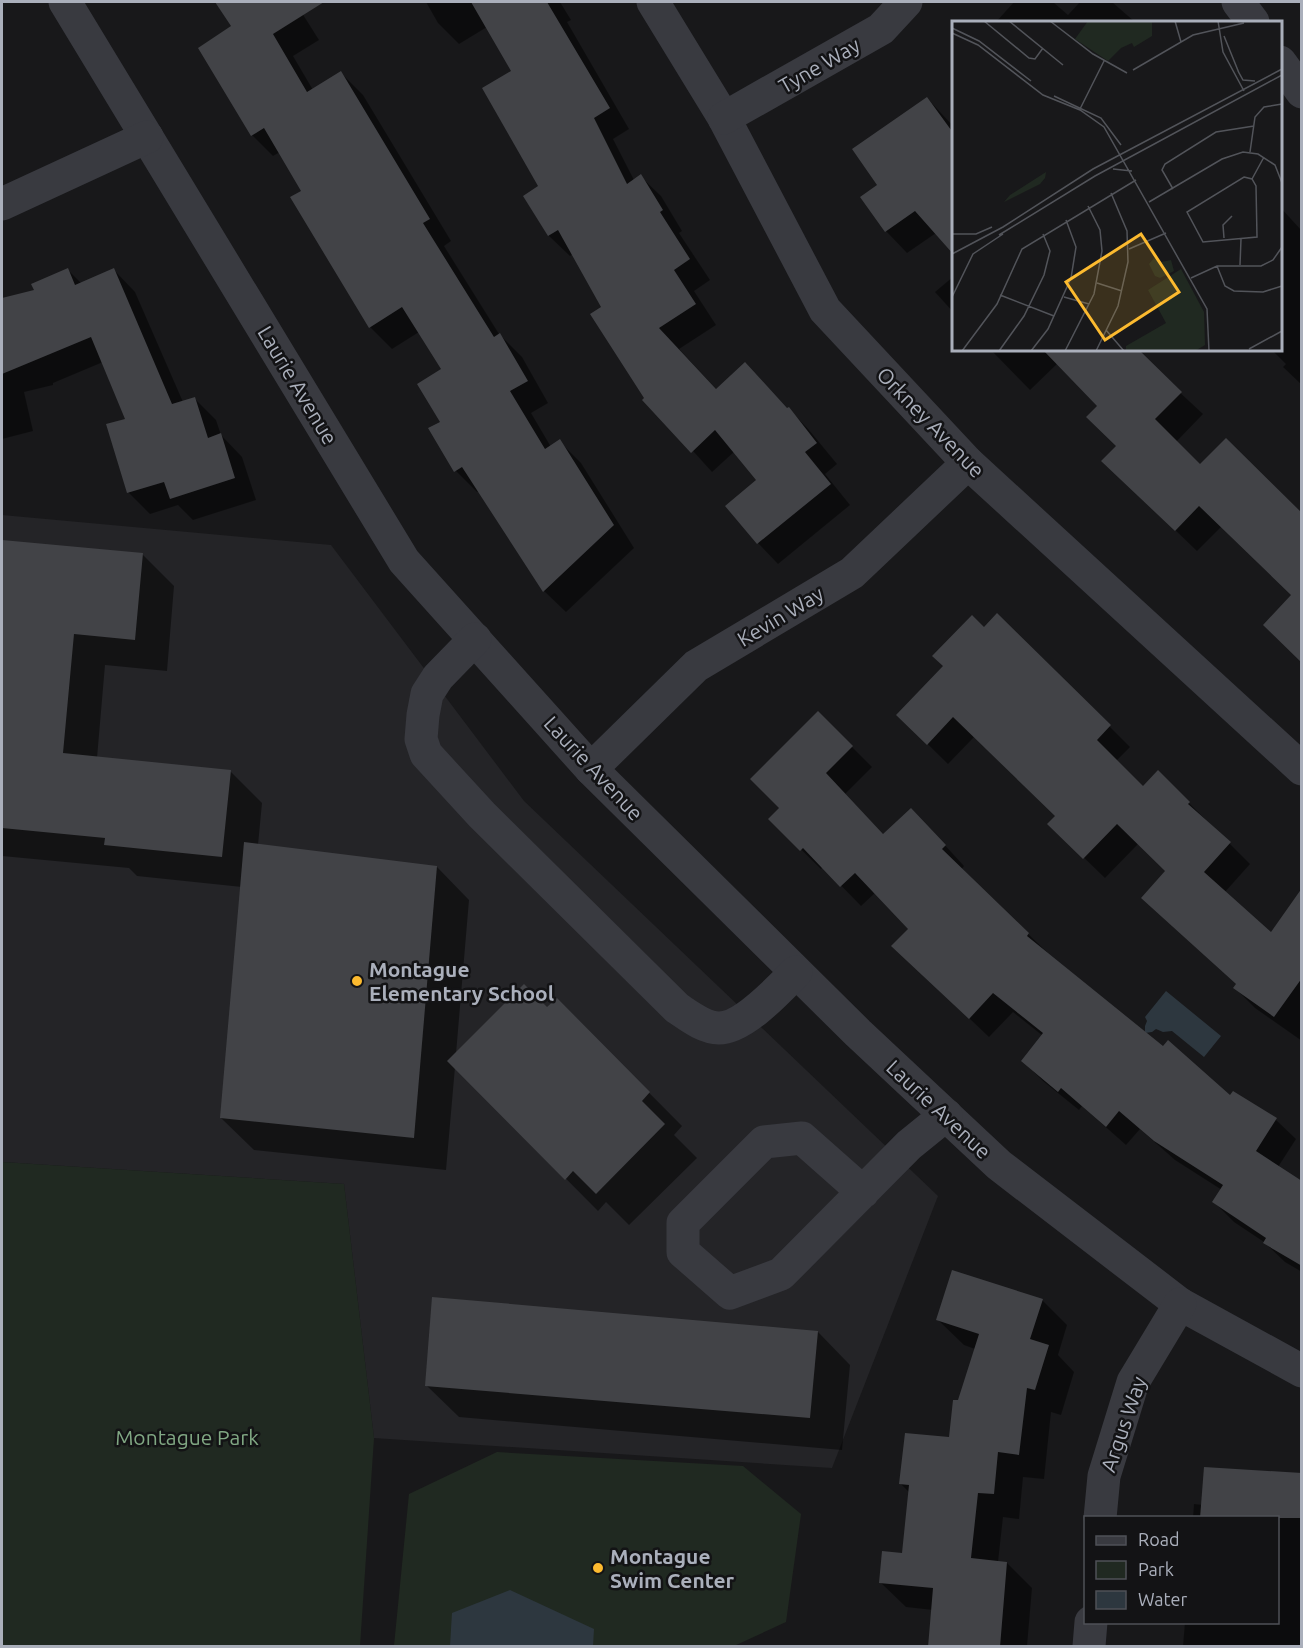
<svg xmlns="http://www.w3.org/2000/svg" width="1303" height="1648" viewBox="0 0 1303 1648" font-family="Ubuntu,sans-serif">
<rect width="100%" height="100%" fill="#18181a"/>
<polygon fill="#242427" points="2,515 331,545 524,801 938,1196 832,1468 374,1438 344,1184 2,1162"/>
<g fill="#202921">
<polygon points="2,1162 344,1184 374,1438 360,1646 2,1646"/>
<polygon points="497,1452 743,1466 801,1514 786,1622 734,1646 394,1646 409,1494"/>
</g>
<g fill="#2d373f">
<polygon points="1166,991 1221,1036 1204,1057 1172,1031 1163,1032 1156,1029 1152,1032 1145,1033 1145,1026 1147,1021 1145,1017"/>
<polygon points="510,1590 594,1629 593,1646 450,1646 452,1613"/>
</g>
<g fill="#0007">
<polygon points="217,2 295,2 319,40 293,56 313,90 341,73 363,95 451,241 444,246 499,334 522,357 548,403 531,413 551,447 559,441 581,463 634,548 566,612 544,591 479,491 477,492 456,471 443,422 443,370 419,332 392,349 370,327 303,191 280,152 273,156 252,135 233,26"/>
<polygon points="426,2 560,2 571,20 567,22 629,129 613,139 634,180 640,176 661,196 682,231 679,233 710,280 694,291 716,325 679,349 717,390 789,409 809,430 837,464 825,474 850,505 778,564 758,543 727,506 758,480 735,451 712,472 646,399 603,307 573,254 570,256 549,236 525,196 540,186 513,72 487,27 459,44 438,23"/>
<polygon points="1014,2 1053,2 1068,15 1080,2 1112,2 1135,22 996,22"/>
<polygon points="927,98 954,127 954,252 936,233 907,253 886,231 879,185"/>
<polygon points="1280,207 1302,231 1302,385 1283,367 1286,364 1272,350 1280,350"/>
<polygon points="68,270 82,284 114,270 135,292 183,402 195,399 216,420 221,435 242,457 256,500 193,520 178,505 150,514 129,493 108,425 127,420 103,362 53,383 53,385 24,392 33,431 2,439 2,300 36,291"/>
<polygon points="954,276 954,313 935,292"/>
<polygon points="991,350 1134,350 1203,414 1176,442 1293,595 1222,526 1197,551 1125,482 1118,446 1099,406 1058,363 1030,390"/>
<polygon points="2,542 143,555 174,586 167,671 105,665 97,758 231,772 262,803 258,845 437,867 469,900 456,1054 547,1009 557,1000 682,1126 674,1135 697,1158 629,1225 606,1202 598,1211 455,1067 446,1170 254,1150 221,1118 242,887 137,876 129,868 2,856"/>
<polygon points="998,615 1130,747 1116,761 1143,788 1158,772 1250,864 1225,892 1272,934 1302,926 1302,1041 1255,1008 1235,988 1237,985 1143,898 1167,872 1138,844 1105,878 1049,824 1056,816 974,737 948,764 898,715"/>
<polygon points="818,713 872,767 845,794 884,836 930,829 964,866 961,870 1048,953 1163,1049 1231,1098 1234,1093 1276,1120 1296,1139 1278,1167 1302,1181 1302,1272 1285,1262 1264,1242 1234,1222 1214,1202 1222,1190 1175,1160 1140,1129 1126,1145 1082,1106 1079,1110 1043,1081 1023,1061 1043,1036 1013,1012 989,1037 913,965 910,929 876,892 861,906 823,867 821,869 770,819 781,808"/>
<polygon points="1042,1300 1067,1325 1058,1355 1074,1372 1061,1415 1051,1412 1044,1479 1023,1477 1019,1519 1003,1517 998,1562 1007,1563 1032,1588 1027,1646 930,1646 933,1610 906,1607 880,1582 904,1554 910,1493 901,1484 950,1439 975,1349 964,1345 938,1320"/>
<polygon points="818,1332 850,1365 842,1450 459,1417 426,1385"/>
<polygon points="1302,1475 1302,1646 1183,1646 1185,1622 1278,1622 1278,1518 1193,1518 1194,1504 1203,1505"/>
</g>
<g fill="#424347">
<polygon points="215,2 324,2 273,34 307,92 341,71 430,219 423,223 494,337 500,333 528,381 510,391 545,449 560,439 614,525 543,592 462,467 454,472 428,428 440,422 417,384 441,369 402,307 369,328 290,197 301,191 264,128 251,136 198,48 231,26"/>
<polygon points="471,2 547,2 610,108 594,118 627,184 641,174 663,210 660,212 690,259 674,270 696,304 659,328 716,389 745,362 787,408 789,407 817,443 805,452 831,484 757,544 725,506 756,480 715,430 691,453 642,400 644,398 590,314 601,307 558,230 548,236 523,196 538,186 482,88 511,71"/>
<polygon points="927,97 954,134 954,255 915,211 885,232 860,197 877,185 852,149"/>
<polygon points="68,268 75,285 114,268 172,404 195,397 208,438 221,433 235,478 170,499 164,482 127,493 106,424 125,419 91,337 2,374 2,298 34,290 31,284"/>
<polygon points="1043,350 1139,350 1182,392 1155,419 1200,464 1226,438 1302,513 1302,663 1263,625 1291,595 1199,506 1175,531 1101,461 1116,446 1086,417 1097,406"/>
<polygon points="2,540 143,553 135,640 74,634 63,753 231,770 222,857 104,845 105,838 2,828"/>
<polygon points="997,613 1111,725 1097,740 1143,786 1158,770 1190,802 1188,804 1231,842 1204,872 1271,932 1302,888 1302,978 1274,1017 1233,988 1236,984 1141,898 1165,871 1117,824 1083,859 1047,824 1055,816 953,717 927,745 896,715 943,666 932,656 972,615 984,627"/>
<polygon points="818,711 853,746 826,773 883,834 911,808 946,845 942,849 1029,933 1027,936 1163,1046 1168,1040 1230,1095 1233,1091 1277,1118 1256,1151 1302,1181 1302,1266 1263,1243 1266,1238 1212,1202 1223,1185 1154,1141 1119,1111 1106,1127 1061,1088 1058,1092 1021,1061 1043,1033 993,993 969,1019 891,946 908,929 855,873 840,887 803,848 800,851 768,819 779,808 750,779"/>
<polygon points="244,842 437,866 414,1138 220,1118"/>
<polygon points="524,984 547,1007 557,998 650,1092 642,1101 665,1124 596,1194 573,1171 565,1180 447,1061"/>
<polygon points="952,1270 1043,1299 1030,1339 1049,1345 1035,1390 1027,1388 1019,1455 998,1452 994,1494 978,1493 971,1558 1007,1562 1000,1647 928,1647 933,1588 879,1583 882,1551 902,1553 909,1485 899,1484 905,1433 949,1437 953,1400 958,1400 979,1334 936,1320"/>
<polygon points="432,1297 818,1331 810,1418 425,1386"/>
<polygon points="1204,1467 1302,1473 1302,1518 1200,1518"/>
</g>
<g fill="none" stroke-linecap="round" stroke-linejoin="round">
<g stroke="#393a40" stroke-width="33">
<polyline points="65,2 404,561 591,769 858,1033 999,1165 1180,1304 1302,1371"/>
<polyline points="653,2 724,118 825,310 968,463 1302,769"/>
<polyline points="1238,2 1253,22"/>
<polyline points="1280,62 1302,92"/>
<polyline points="724,118 881,29 906,2"/>
<polyline points="2,204 147,137"/>
<path d="M475,639l-37,38 -11,17 -4,21 -2,24 5,15 56,61 195,193c12,8 27,20 42,20 25,0 60,-39 77,-56"/>
<polyline points="591,769 696,666 852,573 968,463"/>
<polyline points="863,1192 802,1138 764,1142 683,1223 683,1252 730,1293 781,1274 909,1145 946,1115"/>
<polyline points="1100,1518 1104,1476 1133,1382 1180,1304"/>
<polyline points="1089,1646 1091,1622"/>
</g>
</g>
<g fill="#fcba2f" stroke="#131315" stroke-width="2">
<circle cx="357" cy="981" r="6"/>
<circle cx="598" cy="1568" r="6"/>
</g>
<g text-anchor="middle" dominant-baseline="central" stroke-width="5" stroke-linejoin="round" paint-order="stroke">
<g font-size="21" fill="#aaafbb" stroke="#131315">
<text transform="translate(819 65) rotate(-30)">Tyne Way</text>
<text transform="translate(298 385) rotate(59)">Laurie Avenue</text>
<text transform="translate(931 422) rotate(46)">Orkney Avenue</text>
<text transform="translate(780 616) rotate(-31)">Kevin Way</text>
<text transform="translate(594 768) rotate(47)">Laurie Avenue</text>
<text transform="translate(939 1109) rotate(43)">Laurie Avenue</text>
<text transform="translate(1123 1424) rotate(-71)">Argus Way</text>
</g>
<g font-size="21" font-weight="bold" fill="#aaafbb" stroke="#131315" text-anchor="start">
<text x="369" y="969">Montague<tspan x="369" dy="24">Elementary School</tspan></text>
<text x="610" y="1556">Montague<tspan x="610" dy="24">Swim Center</tspan></text>
</g>
<g font-size="21" fill="#80a783" stroke="#131315">
<text x="187" y="1437">Montague Park</text>
</g>
</g>
<g transform="translate(952 21)">
<rect width="330" height="330" fill="#18181a"/>
<path d="M136,0h64v15l-18,11 -2,-4 -11,5 -13,13 -33,-22zM94,151l-1,6 -5,6 -36,18 6,-7zM202,237l7,4 10,-2 3,11 -14,7 -5,-2 -6,-12zM229,248l23,43 1,33 -10,6h-69v-5l40,-23 -18,-33z" fill="#202921"/>
<path fill="none" stroke="#52545a" stroke-width="1.5" d="M32,0l45,37 6,1 8,-11M57,0l54,44M98,0l43,33 34,19M223,0l6,21M266,0l5,31 21,39M0,7l27,13 52,40M0,12l26,12 65,50 37,15 24,17 103,182 2,42M272,15l15,37M181,49l60,-35 51,-12M286,50l5,9 12,1M102,75l47,22 20,27M128,88l24,-48M298,131l5,-35 9,-10 18,-3M161,148l19,2M292,156l8,2 4,7 1,51 -54,5 -16,-30zM300,158l12,-22M221,168l-11,-19 3,-6 51,-32 38,-6M197,181l73,-43 21,-7 15,2 17,11 7,18M0,213h24l16,-7M47,214l96,-59 187,-101M272,217l-1,-13 9,-9M177,228l37,-16M0,233l51,-27 90,-58 189,-100M288,244l1,-26M265,245l8,20 9,5 29,1 19,-6M239,257l26,-12h44l12,-6 9,-13M145,262l25,8M48,274l54,21M0,276l21,-43 30,-20M112,276l25,7M154,309l18,21M297,328l33,-18M10,330l35,-47 25,-55 114,-69M47,330l25,-35 20,-41 6,-24 -7,-17M79,330l17,-22 23,-51 5,-31 -10,-27M113,330l29,-57 8,-43 -2,-21 -12,-24M144,330l22,-45 10,-44 -1,-31 -16,-38"/>
<path fill="#fcba2f" fill-opacity="0.15" stroke="#fcba2f" stroke-width="3" d="M189,213l38,58 -74,48 -39,-58z"/>
<rect width="330" height="330" fill="none" stroke="#aaafbb" stroke-width="3"/>
</g>
<rect width="1303" height="1648" fill="none" stroke="#aaafbb" stroke-width="6"/>
<rect x="1084" y="1516" width="195" height="108" fill="#131315" stroke="#4f5157" stroke-width="1.5"/>
<rect x="1096" y="1536" width="30" height="9" fill="#393a40" stroke="#4f5157" stroke-width="1.5"/>
<text x="1138" y="1546" font-size="18" fill="#aaafbb">Road</text>
<rect x="1096" y="1561" width="30" height="18" fill="#202921" stroke="#4f5157" stroke-width="1.5"/>
<text x="1138" y="1576" font-size="18" fill="#aaafbb">Park</text>
<rect x="1096" y="1591" width="30" height="18" fill="#2d373f" stroke="#4f5157" stroke-width="1.5"/>
<text x="1138" y="1606" font-size="18" fill="#aaafbb">Water</text>
</svg>
